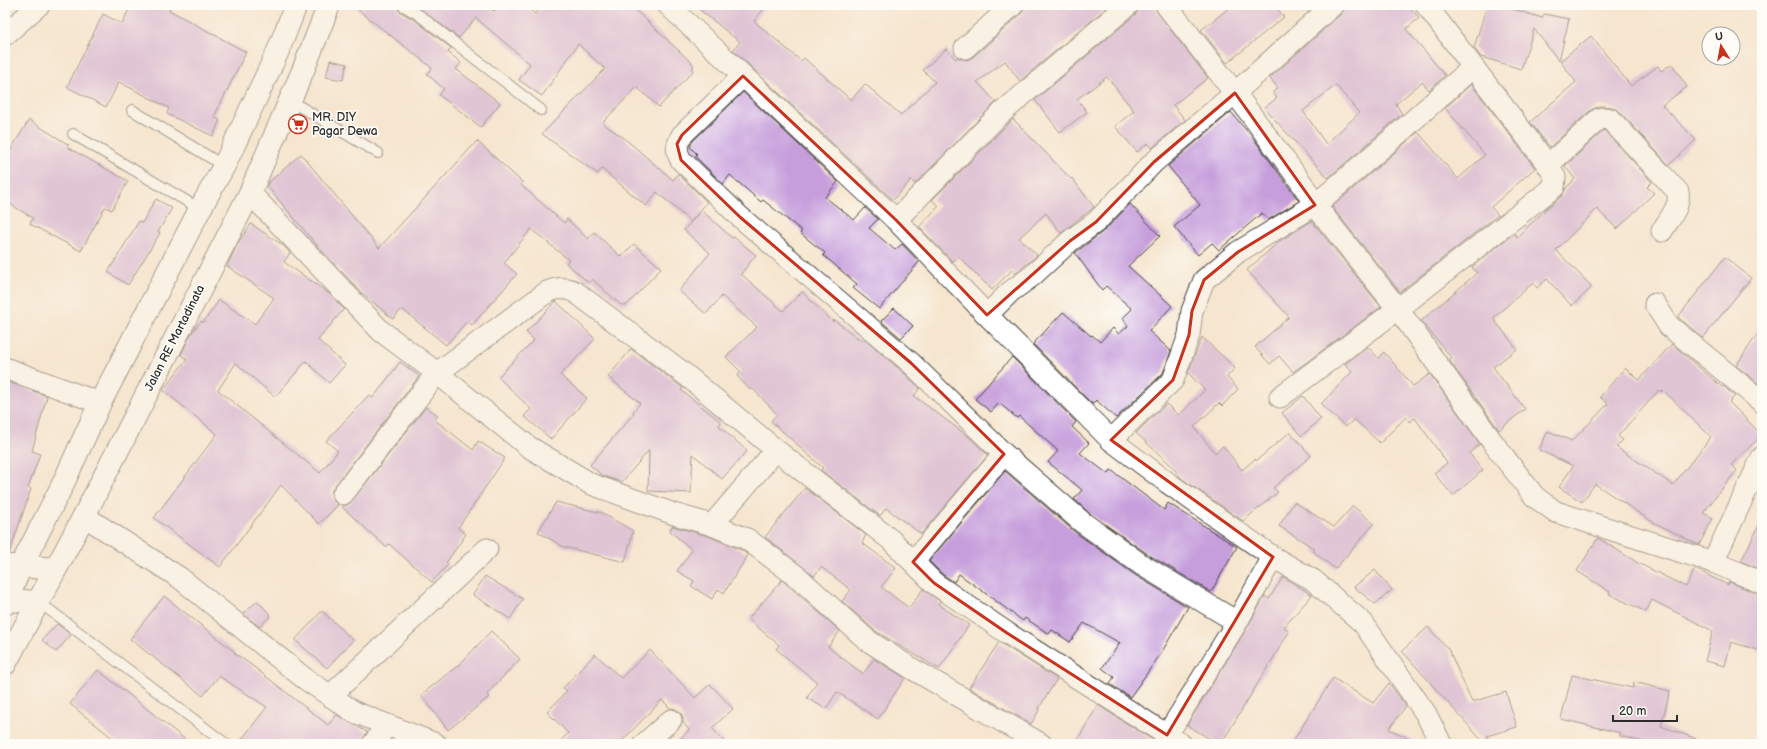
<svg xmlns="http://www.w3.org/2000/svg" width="1767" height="749" viewBox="0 0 1767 749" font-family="'Balsamiq Sans',sans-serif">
<rect width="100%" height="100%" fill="#fdfcf7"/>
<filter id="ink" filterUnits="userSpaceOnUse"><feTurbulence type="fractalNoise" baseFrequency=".025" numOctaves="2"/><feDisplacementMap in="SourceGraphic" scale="8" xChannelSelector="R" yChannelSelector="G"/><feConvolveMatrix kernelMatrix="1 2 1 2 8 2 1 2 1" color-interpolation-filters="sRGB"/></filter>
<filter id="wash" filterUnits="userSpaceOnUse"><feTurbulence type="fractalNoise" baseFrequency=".012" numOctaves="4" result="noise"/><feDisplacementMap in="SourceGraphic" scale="16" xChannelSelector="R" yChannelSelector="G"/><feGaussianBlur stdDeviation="0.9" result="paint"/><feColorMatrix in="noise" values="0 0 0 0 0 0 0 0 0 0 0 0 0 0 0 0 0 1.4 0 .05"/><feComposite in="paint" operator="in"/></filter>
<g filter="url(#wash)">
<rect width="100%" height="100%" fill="#f6e6cf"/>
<g id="blocks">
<g fill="#c69edc" fill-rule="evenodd">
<polygon points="131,5 171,5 169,10 246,52 214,117 220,120 213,136 167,114 169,108 119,82 106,107 67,87 103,14 122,24"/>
<polygon points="352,5 396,5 399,11 415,20 451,48 448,52 461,63 456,69 500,103 481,127 439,95 444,89 427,74 432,68"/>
<polygon points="415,5 486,5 494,11 500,5 524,5 535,14 544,5 630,5 693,64 693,71 659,107 637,87 602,123 624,138 673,180 678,174 707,202 691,222 657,192 646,206 602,169 598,174 542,134 605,69 578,44 542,96 519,80 530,64 476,18 459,38"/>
<polygon points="694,5 767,5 754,21 801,61 804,58 851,100 865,84 901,115 935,82 923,70 946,49 956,59 958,57 967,60 973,57 1021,14 1025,5 1110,5 1020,81 1005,61 977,82 996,102 915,184 911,180 893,200 733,50 740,42"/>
<polygon points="1140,5 1154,5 1157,12 1208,78 1173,105 1185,120 1152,148 1148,143 1137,152 1115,126 1134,111 1107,77 1077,99 1087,112 1060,132 1035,100 1136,14"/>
<polygon points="1233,5 1274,5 1284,17 1227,63 1201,30"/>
<path d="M1348,5h60l11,13 -13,11 39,46 -16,15 -7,-8 -26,22 6,10 -74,64 -64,-70 13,-10 -4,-6 5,-4 -8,-10 71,-64zM1336,85l23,28 -33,31 -23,-33z"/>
<polygon points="1487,5 1499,5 1542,18 1544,14 1569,19 1559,61 1534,29 1521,69 1481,57 1474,48"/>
<polygon points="1591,36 1631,86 1658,66 1661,71 1672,64 1687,87 1662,105 1696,140 1669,165 1619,111 1612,107 1600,106 1591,110 1550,147 1530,122 1576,82 1560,61"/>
<polygon points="330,60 347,64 343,80 326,77"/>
<polygon points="1471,84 1535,168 1491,207 1498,215 1400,292 1332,207 1418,132 1458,179 1485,155 1445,108"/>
<polygon points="743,92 838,182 825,197 854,220 865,208 878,219 869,228 895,250 902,244 919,262 879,309 853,288 857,284 823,255 825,253 800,233 802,231 763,200 761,202 730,175 723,184 695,156 697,154 690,147 692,142"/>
<polygon points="1231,112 1256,142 1299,201 1268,220 1262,213 1219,250 1212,243 1198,255 1174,227 1200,205 1168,166"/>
<polygon points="1013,119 1071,179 1072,178 1094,207 1061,233 1046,213 1019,238 1037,255 1015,274 1012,270 992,290 958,256 953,262 919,227 939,206 932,200"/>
<polygon points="29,120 69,145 67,147 128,181 112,210 105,207 81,251 30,224 33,218 5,201 5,159"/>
<polygon points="1604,130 1652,182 1647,187 1654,193 1617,229 1597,209 1556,250 1592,287 1572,306 1547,279 1537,288 1533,283 1493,318 1517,349 1493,367 1525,409 1499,430 1449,360 1452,358 1421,321 1477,273 1472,267 1514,233 1517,237 1545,210 1562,196 1566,188 1575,179 1565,166"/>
<polygon points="477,141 523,183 521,185 564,223 567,219 588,239 594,232 621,257 634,244 661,268 627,305 621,305 592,279 589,283 566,263 569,260 531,229 504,263 517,274 472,325 467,321 446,345 402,309 393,319 360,291 321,250 267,186 269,182 301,154 379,248"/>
<polygon points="156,199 172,208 158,232 160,233 128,285 108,272 139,221 142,223"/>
<polygon points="1130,204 1160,236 1128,266 1172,306 1149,331 1171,351 1163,373 1116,418 1096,400 1092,404 1033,344 1063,312 1091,336 1092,335 1100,342 1113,328 1119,334 1128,326 1123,318 1132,309 1106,286 1102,290 1075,253 1105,230"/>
<polygon points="701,210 732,238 734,237 756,255 741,274 783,311 802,292 833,322 834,320 862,341 864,339 903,372 920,388 914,396 969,437 988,455 921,534 886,508 880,516 821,470 823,468 771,421 777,414 752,388 750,390 737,376 741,372 726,357 757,327 722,296 706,314 679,291 710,253 684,230"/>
<polygon points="1312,221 1381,307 1293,372 1279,356 1270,364 1255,347 1289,317 1247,270 1281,240"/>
<polygon points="251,224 284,246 290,253 284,262 331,295 344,309 318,340 345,365 329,383 306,361 275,397 236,363 218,390 320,473 338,451 326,441 369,395 373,398 400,362 419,376 334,487 331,492 332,498 338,505 319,524 281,485 220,567 154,518 217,434 163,390 187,359 181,355 191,334 201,321 203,323 219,300 255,324 274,298 227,266 238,243"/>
<polygon points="1725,257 1751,278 1703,338 1678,317"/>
<polygon points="556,301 595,339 560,375 587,398 551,439 524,416 531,409 498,377 534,340 526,332"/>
<polygon points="894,308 913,326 901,338 881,321"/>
<polygon points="1762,327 1762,386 1736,366"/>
<polygon points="1202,337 1235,368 1227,377 1238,389 1222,406 1219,403 1194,427 1215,453 1223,446 1242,470 1255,459 1256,461 1290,432 1311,456 1273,488 1278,492 1243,521 1181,478 1171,465 1136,433 1166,404 1179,415 1205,390 1188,373"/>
<path d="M1672,344l50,43 1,-1 12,10 -6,6 33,33 -31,30 6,5 -34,43 10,5 -14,27 -48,-24 -56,-37 -13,18 -23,-15 14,-21 -34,-16 9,-19 24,10 36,-37 -8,-7 25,-29 14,12zM1659,390l2,2 2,-2 48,47 -38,48 -57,-38 7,-7 -5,-4z"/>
<polygon points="1368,347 1378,358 1384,352 1413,386 1430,374 1480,444 1469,453 1483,470 1453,496 1434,473 1447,463 1415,418 1410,422 1406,417 1380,443 1354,419 1346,427 1321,404 1352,372 1345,364"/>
<polygon points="631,349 683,388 681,390 721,422 719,426 747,451 722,479 693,454 691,493 648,491 649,450 622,482 603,476 590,465 634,413 633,412 640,403 608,377"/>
<polygon points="1012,357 1076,422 1072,427 1089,443 1080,453 1108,474 1111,470 1164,510 1168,503 1237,547 1211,592 1149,555 1089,513 1074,499 1082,490 1048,462 1058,451 1019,416 1017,418 999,403 991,412 975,399"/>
<polygon points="5,381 47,396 32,451 40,454 28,488 31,489 9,554 5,554"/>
<polygon points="1303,396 1321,419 1301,436 1282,413"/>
<polygon points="426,407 438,415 435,420 473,450 478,441 505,458 458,528 466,534 446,563 448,565 432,582 389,544 386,547 341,506 347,505 352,501"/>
<polygon points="1005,471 1075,532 1135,575 1188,607 1160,655 1130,697 1110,684 1114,677 1102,668 1120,643 1084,623 1070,642 1052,630 1049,634 1025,618 1023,621 959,574 954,582 942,574 929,561"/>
<polygon points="805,488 866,535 862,543 896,568 881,587 909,608 923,589 940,601 938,604 969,625 939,669 874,630 842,601 851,590 821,567 814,576 765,537"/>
<polygon points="556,502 602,513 633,531 625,562 564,547 538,532"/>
<polygon points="1294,502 1334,527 1353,506 1374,524 1335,569 1313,551 1315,549 1279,526"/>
<polygon points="1762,520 1762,570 1741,561"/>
<polygon points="672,526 708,536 741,550 748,555 724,593 718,589 712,599 691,586 694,581 677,571 692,550 670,531"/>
<polygon points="1598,538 1638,563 1686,587 1695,569 1728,585 1729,582 1762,595 1762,651 1731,642 1725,666 1705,661 1713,631 1652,600 1646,612 1609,594 1610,592 1577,571"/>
<polygon points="1375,570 1392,590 1375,604 1354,587"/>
<polygon points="485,576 523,599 510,619 473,595"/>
<polygon points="1283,577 1312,595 1284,627 1289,632 1221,744 1218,744 1187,725 1247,628 1265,596 1269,599"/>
<polygon points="782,580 840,631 828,647 863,674 874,659 905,678 878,719 837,692 826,709 807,698 817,682 776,649 779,645 748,619"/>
<polygon points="164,596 235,652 234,653 250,664 328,725 337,715 367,732 361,744 238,744 267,707 219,676 203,696 130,639"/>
<polygon points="257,601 271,615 260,627 243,614"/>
<polygon points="322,611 353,640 327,668 295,640"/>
<polygon points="57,624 71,635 56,652 42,640"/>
<polygon points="1428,627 1449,650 1472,702 1506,692 1517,727 1487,736 1491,744 1485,744 1402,651"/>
<polygon points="491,631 520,659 487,694 489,697 448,730 421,695 461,663"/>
<polygon points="999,642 1057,679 1039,708 1040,709 1031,724 969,688"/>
<polygon points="650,650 695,698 710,684 733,709 712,728 726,744 674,744 689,730 683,722 683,717 680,712 675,709 670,708 662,700 619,744 558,744 568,733 547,712 567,691 563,688 595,654 621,678"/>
<polygon points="98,670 191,744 120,744 70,704"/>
<polygon points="1572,675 1633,688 1634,682 1670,691 1661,726 1705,742 1705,744 1652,744 1620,736 1621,733 1561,719"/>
<polygon points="1333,678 1373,703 1389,683 1406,706 1389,729 1421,744 1291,744"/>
<polygon points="1098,705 1159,744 1075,744"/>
</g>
</g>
</g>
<g filter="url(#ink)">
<use href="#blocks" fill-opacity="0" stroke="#494744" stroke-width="1"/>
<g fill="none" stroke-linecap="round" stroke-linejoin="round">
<g stroke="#494744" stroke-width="12">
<g id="service">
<polyline points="402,5 419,15 541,110"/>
<polyline points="289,100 378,153"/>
<polyline points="132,110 224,166"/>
<polyline points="73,134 200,209"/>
<polyline points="39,602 226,744"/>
</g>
</g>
<g stroke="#494744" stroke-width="23">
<g id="minor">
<polyline points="668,5 896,220 987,315 1111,440 1168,483 1273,557 1313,580 1363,623 1426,714 1441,744"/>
<polyline points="1166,5 1235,93 1303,185 1315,205 1398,309 1494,444 1535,497 1556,512 1713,562 1762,583"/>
<polyline points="5,35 39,5"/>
<polyline points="965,48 1013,5"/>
<path d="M743,76l-61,59c-5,9 -7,15 -1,25l59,57 171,146 93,91 78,68 60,43 95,57"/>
<path d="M1548,165l51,-46 4,-1 7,1 68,73c3,14 -9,27 -16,39"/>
<polyline points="250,193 381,331 437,373 529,447 591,484 674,514 712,525 747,539 799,578 867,640 911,668 1041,744"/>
<polyline points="896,220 998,116 1128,5"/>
<polyline points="1655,304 1669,326 1762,402"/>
<polyline points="987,315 1010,292 1032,276 1070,241 1096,222 1154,162 1235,93 1333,5"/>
<polyline points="5,368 100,403"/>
<polyline points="1280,397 1398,309 1554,187 1555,177 1548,165 1426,5"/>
<polyline points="1111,440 1173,380 1189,335 1192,311 1204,280 1238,252 1315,205 1399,133 1473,67"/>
<polyline points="776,450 891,540 934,583 1007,633 1181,744"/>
<path d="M343,494l94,-121 110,-81c10,-4 16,-5 27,-1l112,84 90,75 -64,75"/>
<polyline points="84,516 180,578 304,678 354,712 436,744"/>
<polyline points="913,562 1004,454"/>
<polyline points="1713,562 1762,457"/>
<polyline points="330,696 487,549"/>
<polyline points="1167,735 1237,622 1273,557"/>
<polyline points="373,744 387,725"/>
<polyline points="644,744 671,720"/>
</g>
</g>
<g stroke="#494744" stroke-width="24">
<g id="primary">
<polyline points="5,566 21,566 55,569"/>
<polyline points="5,600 39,602"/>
</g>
</g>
<g stroke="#494744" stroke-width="24">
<g id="trunk">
<polyline points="5,604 21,566 62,486 100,403 200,209 224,166 278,51 296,5"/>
<polyline points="5,664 84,516 250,193 304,68 329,5"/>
</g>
</g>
<use href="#service" stroke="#fff" stroke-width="10"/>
<use href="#minor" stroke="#fff" stroke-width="21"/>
<use href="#primary" stroke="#fff" stroke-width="22"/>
<use href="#trunk" stroke="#fff" stroke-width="22"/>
</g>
</g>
<path d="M0 0H1767V749H0ZM743,76l153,144 91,95 83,-74 26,-19 58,-60 81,-69 80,112 -77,47 -34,28 -12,31 -3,24 -16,45 -62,60 162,117 -106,178 -160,-102 -73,-50 -21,-21 91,-108 -93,-91 -171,-146 -59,-57 -4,-16 5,-9z" fill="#f6e6cf" fill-opacity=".55" fill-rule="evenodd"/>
<path fill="none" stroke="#c8321e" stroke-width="3" stroke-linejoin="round" d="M743,76l153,144 91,95 83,-74 26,-19 58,-60 81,-69 80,112 -77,47 -34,28 -12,31 -3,24 -16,45 -62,60 162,117 -106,178 -160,-102 -73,-50 -21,-21 91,-108 -93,-91 -171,-146 -59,-57 -4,-16 5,-9z"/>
<defs>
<g id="supermarket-ring" transform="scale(1)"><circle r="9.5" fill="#fdfcf7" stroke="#c8321e" stroke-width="1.5"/><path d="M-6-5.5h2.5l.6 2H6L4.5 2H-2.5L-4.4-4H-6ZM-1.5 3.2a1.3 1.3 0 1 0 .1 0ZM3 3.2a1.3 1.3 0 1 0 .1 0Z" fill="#c8321e"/></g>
</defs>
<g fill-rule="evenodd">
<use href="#supermarket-ring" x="298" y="124"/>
</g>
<g text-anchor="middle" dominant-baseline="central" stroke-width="3.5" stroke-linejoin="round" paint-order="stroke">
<g font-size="12" fill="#2b2b2b" stroke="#fdfcf7" text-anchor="start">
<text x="312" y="117">MR. DIY<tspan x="312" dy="14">Pagar Dewa</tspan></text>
</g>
<g font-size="12" fill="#2b2b2b" stroke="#fdfcf7">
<text transform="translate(175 338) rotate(-63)">Jalan RE Martadinata</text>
</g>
</g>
<rect width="1767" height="749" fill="none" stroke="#fdfcf7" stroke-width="20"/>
<g transform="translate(1721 46) rotate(349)"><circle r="19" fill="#fdfcf7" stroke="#a9a8a5"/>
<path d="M0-3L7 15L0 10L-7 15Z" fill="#c8321e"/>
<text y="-6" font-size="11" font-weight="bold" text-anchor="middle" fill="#2b2b2b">U</text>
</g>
<path d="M1613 715v6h64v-6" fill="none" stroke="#2b2b2b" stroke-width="2"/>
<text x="1619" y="715" font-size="12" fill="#2b2b2b" stroke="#fdfcf7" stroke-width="3" paint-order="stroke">20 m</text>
</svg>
